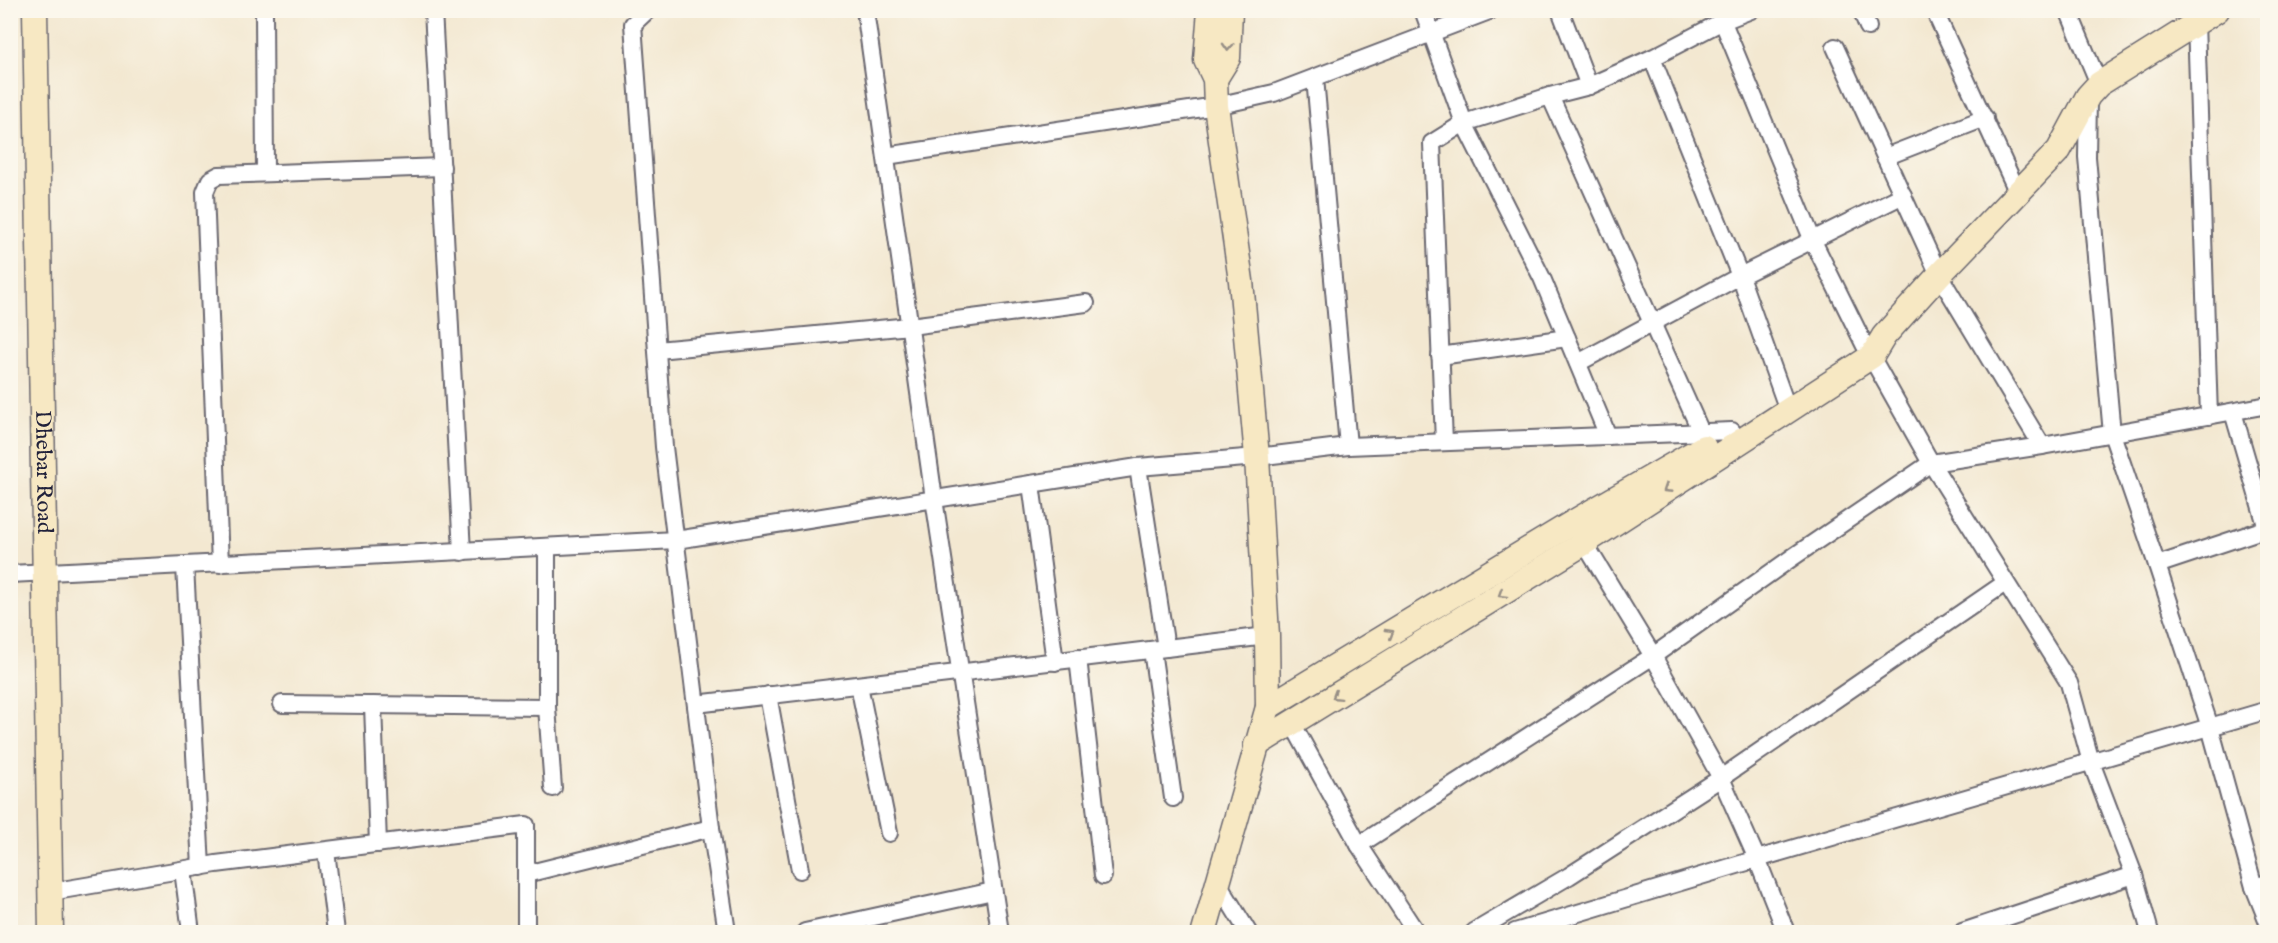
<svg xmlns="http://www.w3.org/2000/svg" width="2278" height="943" viewBox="0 0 2278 943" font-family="'IM FELL English',serif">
<rect width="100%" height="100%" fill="#fbf7ec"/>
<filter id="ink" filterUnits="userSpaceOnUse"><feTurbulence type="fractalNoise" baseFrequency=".0167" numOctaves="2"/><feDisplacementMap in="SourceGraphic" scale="12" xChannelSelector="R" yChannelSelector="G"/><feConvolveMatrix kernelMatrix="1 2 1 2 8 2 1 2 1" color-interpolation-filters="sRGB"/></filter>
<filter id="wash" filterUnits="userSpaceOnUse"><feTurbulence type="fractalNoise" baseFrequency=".008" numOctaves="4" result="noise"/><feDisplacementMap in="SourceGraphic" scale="24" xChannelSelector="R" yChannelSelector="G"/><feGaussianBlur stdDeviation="1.35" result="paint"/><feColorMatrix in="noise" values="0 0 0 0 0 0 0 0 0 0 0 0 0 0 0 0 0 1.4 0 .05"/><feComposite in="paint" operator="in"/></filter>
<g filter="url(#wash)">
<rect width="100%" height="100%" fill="#f3e8d1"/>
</g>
<g filter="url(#ink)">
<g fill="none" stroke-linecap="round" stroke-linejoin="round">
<g stroke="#6b6770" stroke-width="20">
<g id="street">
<polyline points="264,10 265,173"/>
<polyline points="433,10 462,552"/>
<polyline points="648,10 633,24 664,447 711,828 727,932"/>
<polyline points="865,10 934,499 1000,932"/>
<polyline points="1423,10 1464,123 1550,96 1701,432"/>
<polyline points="1560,10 1589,86"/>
<polyline points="1718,10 1813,241 1864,344 1931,463 2069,683 2091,762 2134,875 2150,932"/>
<polyline points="1861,10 1868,27"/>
<polyline points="2068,10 2099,84"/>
<polyline points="1935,12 2018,193"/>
<polyline points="2196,22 2209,416"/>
<polyline points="1835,47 1939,275 2042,446 2268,405"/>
<polyline points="1652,58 1723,21 1751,10"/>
<polyline points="1315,78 1348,446"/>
<polyline points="1550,96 1589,86 1652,58 1740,276 1784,399"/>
<polyline points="2088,100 2087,157 2112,434 2157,565 2210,727 2254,887 2268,883"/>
<polyline points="886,156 1216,106 1274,93 1492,10"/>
<polyline points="1885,157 1985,118"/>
<polyline points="657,350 910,326 1086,303"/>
<polyline points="1440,356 1567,338"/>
<polyline points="1578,363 1740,276 1903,195"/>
<polyline points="2233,412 2268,532"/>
<polyline points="1444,442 1432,143 1464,123 1542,278 1608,436"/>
<polyline points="1138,467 1166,648"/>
<polyline points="1031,484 1055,662"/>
<polyline points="220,564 205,192 210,180 219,175 442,167"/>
<polyline points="2157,565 2268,528"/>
<polyline points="185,566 201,867"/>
<polyline points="10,574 676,540 1138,467 1257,457 1348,446 1732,431"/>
<polyline points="1152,650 1173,798"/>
<polyline points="1078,658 1103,876"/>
<polyline points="859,685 889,833"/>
<polyline points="768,695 800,870"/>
<polyline points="282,704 547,707 547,548"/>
<polyline points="696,704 1267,636"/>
<polyline points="373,705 378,844"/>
<polyline points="547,707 553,788"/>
<polyline points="1292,723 1359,845 1416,932"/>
<polyline points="1359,845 1653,656 1793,557 1931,463 2042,446"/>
<polyline points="326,851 336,932"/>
<polyline points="183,870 191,932"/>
<polyline points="526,874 711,828"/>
<polyline points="1218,883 1248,932"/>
<polyline points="2254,887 2268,922"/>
<polyline points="50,892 216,864 526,825 526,932"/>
<polyline points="805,932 993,891"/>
<polyline points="1474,932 1569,876 1721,778 1653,656 1579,534"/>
<polyline points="1515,932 1757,859 2268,710"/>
<polyline points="1786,932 1757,859 1721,778 2005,583"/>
<polyline points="1962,932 2134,875"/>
</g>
</g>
<g stroke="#6b6770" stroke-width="27">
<g id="secondary">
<path id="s1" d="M35,10l16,922"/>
<polyline points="1215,79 1228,58 1230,10"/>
<polyline points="1268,707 1572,523 1704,447"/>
<polyline points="1256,745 1584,543 1872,356 1884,336 1939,275 2059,150 2088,96 2099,84 2217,10"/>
<polyline points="1204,932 1268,707 1267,636 1257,457 1241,281 1216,106 1215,79 1206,60 1210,10"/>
</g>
</g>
<use href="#street" stroke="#fff" stroke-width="16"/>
<use href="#secondary" stroke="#f7e8c3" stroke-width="24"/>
</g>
<defs><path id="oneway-chevron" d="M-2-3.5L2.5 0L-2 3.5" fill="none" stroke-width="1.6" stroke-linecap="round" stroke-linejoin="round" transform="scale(1.5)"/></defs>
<g stroke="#978f86">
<use href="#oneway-chevron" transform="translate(1228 47) rotate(93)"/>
<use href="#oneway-chevron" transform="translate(1667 489) rotate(147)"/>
<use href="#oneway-chevron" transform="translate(1502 594) rotate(148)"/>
<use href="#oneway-chevron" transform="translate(1390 633) rotate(-31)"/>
<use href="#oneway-chevron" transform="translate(1336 696) rotate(148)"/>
</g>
</g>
<g text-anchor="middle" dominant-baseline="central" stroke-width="4.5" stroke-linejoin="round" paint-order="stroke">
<g font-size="22" fill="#22223b" stroke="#fbf7ec">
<text stroke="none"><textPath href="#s1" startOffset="462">Dhebar Road</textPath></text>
</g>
</g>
<rect width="2278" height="943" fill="none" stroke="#fbf7ec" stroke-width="36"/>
</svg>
